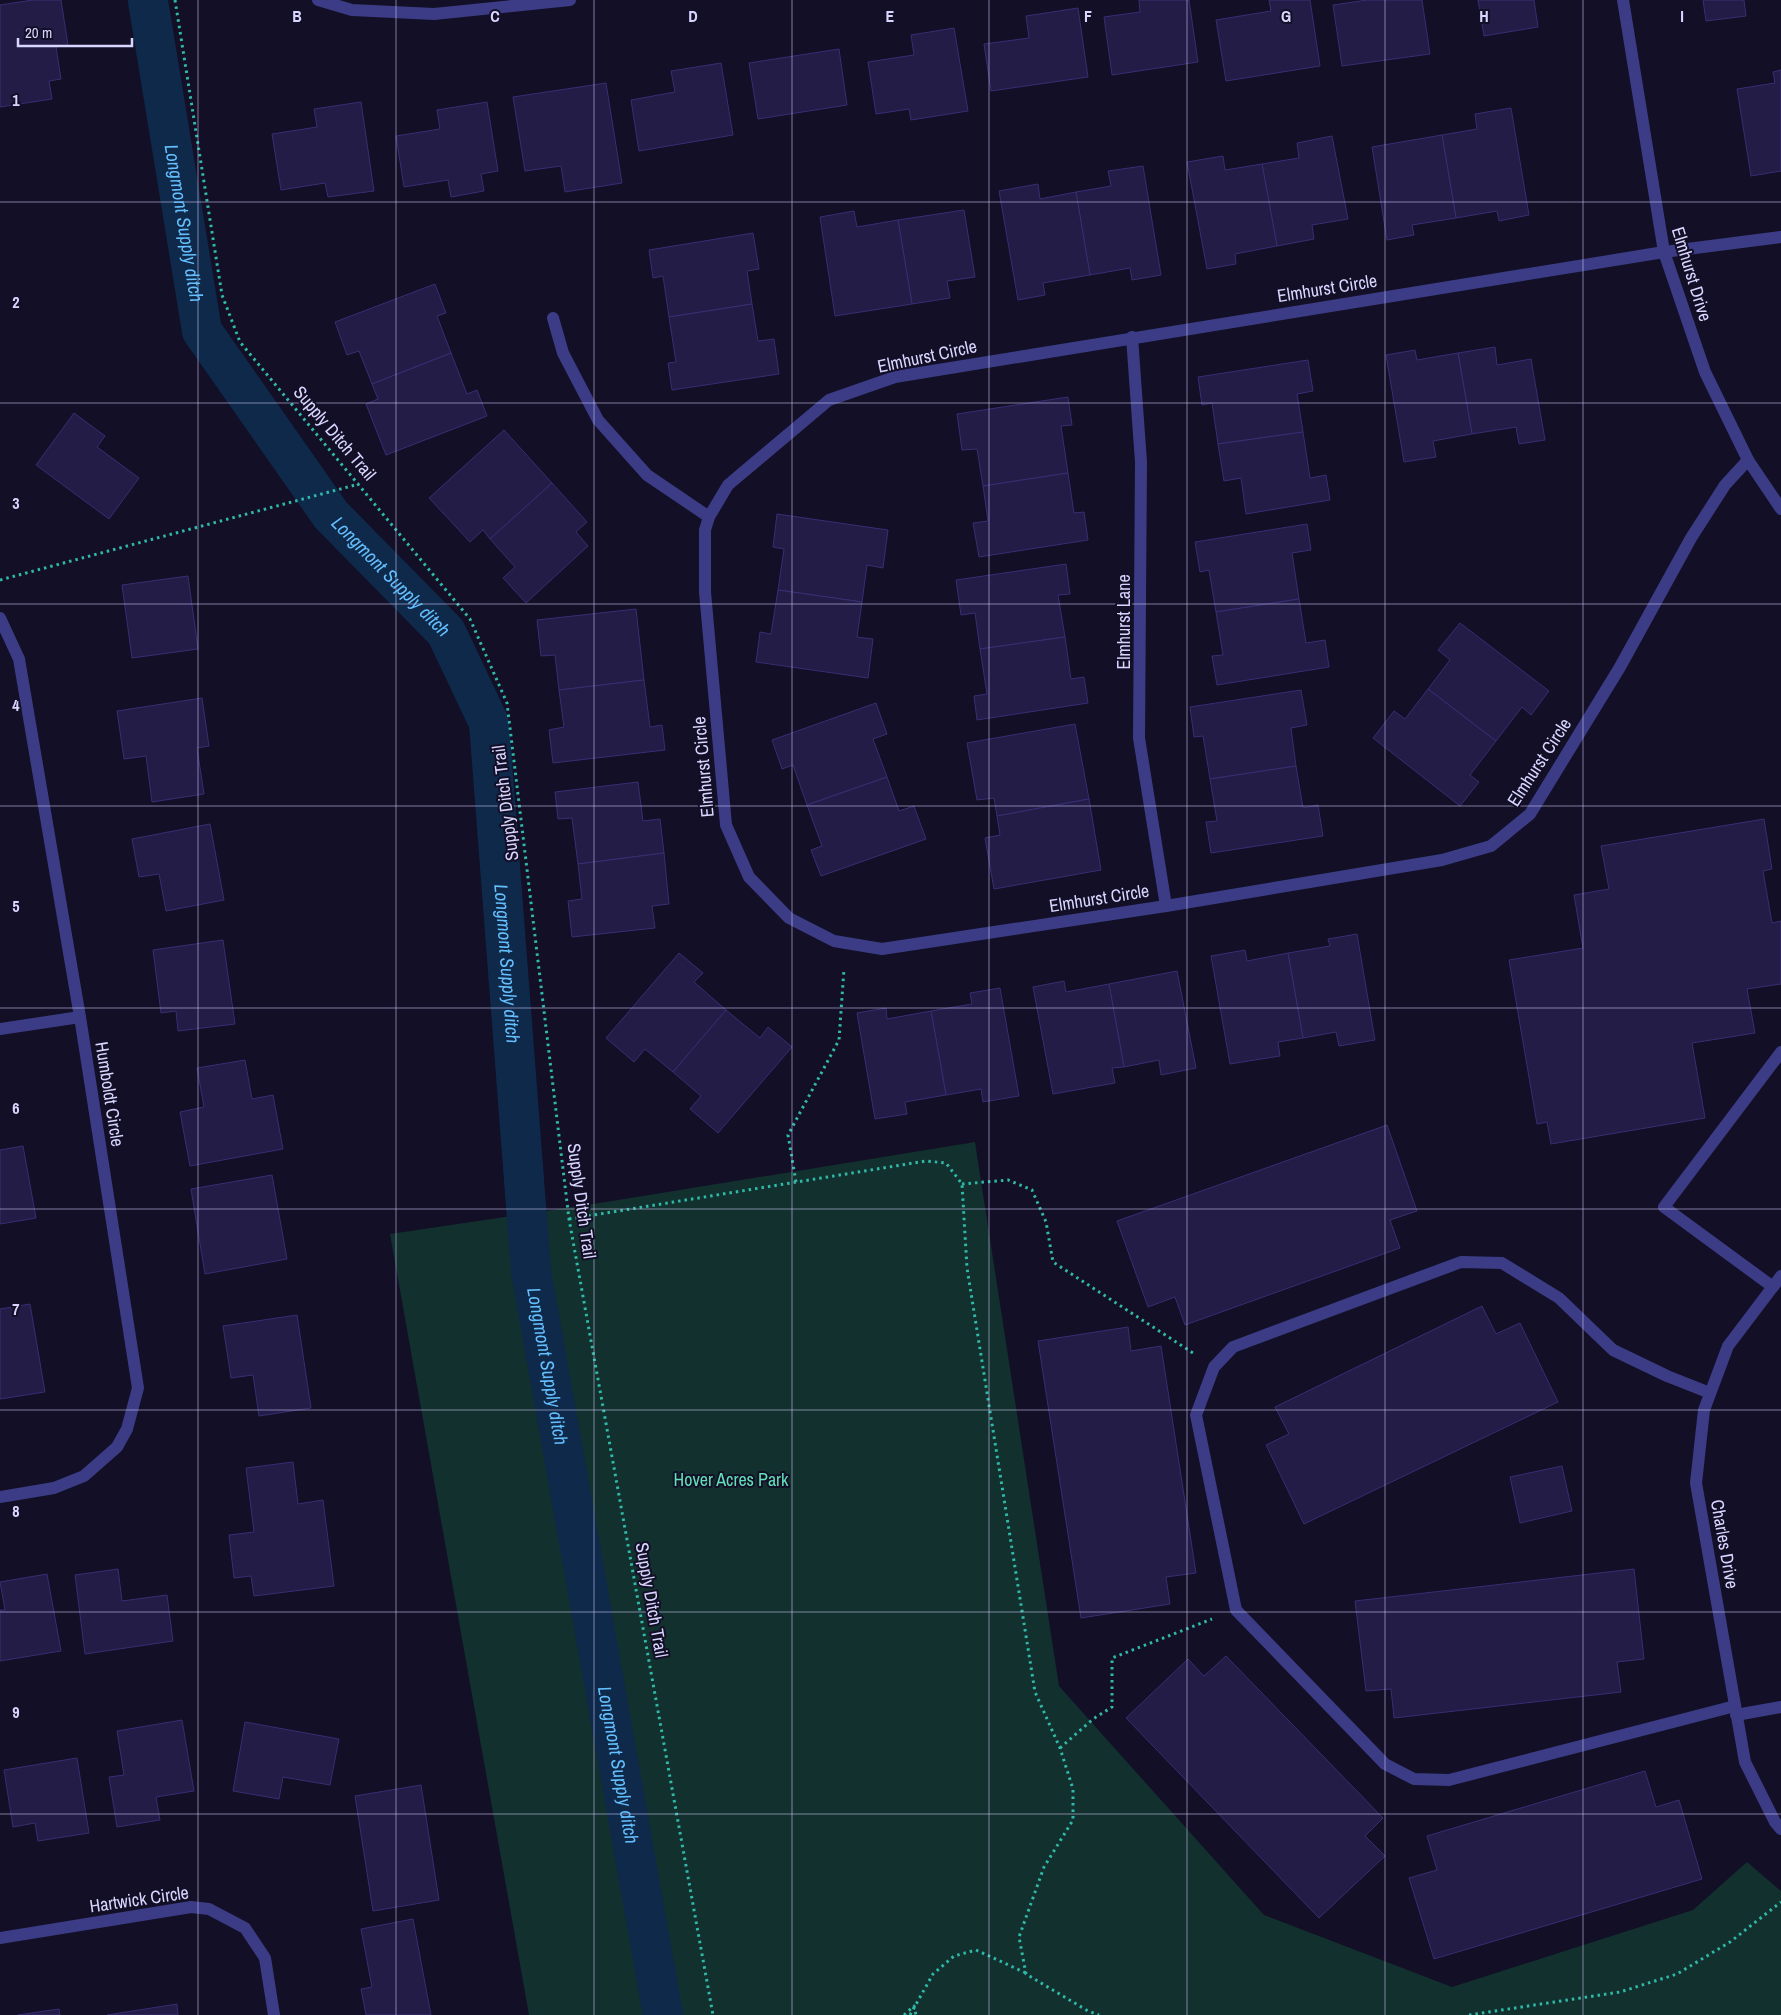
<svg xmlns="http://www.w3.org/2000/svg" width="1781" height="2015" viewBox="0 0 1781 2015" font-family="'Archivo Narrow',sans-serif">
<rect width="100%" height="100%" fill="#120f26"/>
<polygon fill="#12302e" points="975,1142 1059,1686 1264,1915 1452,1987 1693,1910 1747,1862 1781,1891 1781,2015 529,2015 390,1234 606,1202"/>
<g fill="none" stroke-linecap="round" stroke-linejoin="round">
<path stroke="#0f294b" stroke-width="40" id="s1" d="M148,1l54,330 129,184 115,117 43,91 42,548 132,744"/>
</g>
<g fill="#221c47" stroke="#382e73">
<polygon points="33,0 61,0 68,45 56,47 61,79 49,81 52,99 0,107 0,5"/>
<polygon points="1139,0 1189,0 1198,62 1112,75 1104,17 1140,12"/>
<polygon points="1269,0 1310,0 1320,66 1226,81 1216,20 1271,11"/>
<polygon points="1367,0 1422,0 1430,54 1342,66 1333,5"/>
<polygon points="1478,0 1534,0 1538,27 1484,36"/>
<polygon points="1703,0 1744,0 1746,16 1706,21"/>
<polygon points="1078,8 1088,77 991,91 984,44 1029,38 1026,16"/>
<polygon points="954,28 968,111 911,120 909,109 876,114 868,62 914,55 911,35"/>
<polygon points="839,49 847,105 758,119 749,63"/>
<polygon points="721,63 733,135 639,151 631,100 675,92 671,71"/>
<polygon points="1781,70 1781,171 1751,176 1737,89 1775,83 1773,72"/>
<polygon points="606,83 622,183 565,192 561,166 525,171 513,97"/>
<polygon points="361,102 374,191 328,197 325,183 281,190 272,134 317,127 314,109"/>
<polygon points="487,102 498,171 481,174 484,191 451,197 448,180 404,187 396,136 440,129 437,110"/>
<polygon points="1511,108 1529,215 1499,221 1497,211 1456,218 1442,135 1477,129 1475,114"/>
<polygon points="1442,135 1456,218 1412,225 1414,235 1387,240 1372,147"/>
<polygon points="1332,136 1348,219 1312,225 1314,239 1277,246 1262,164 1299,158 1297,143"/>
<polygon points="1223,156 1225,170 1262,164 1277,246 1235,254 1236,264 1207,269 1187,162"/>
<polygon points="1143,166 1161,275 1132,280 1130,268 1090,275 1076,192 1111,186 1108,171"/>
<polygon points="1038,184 1040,199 1076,192 1090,275 1043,283 1045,295 1018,300 999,191"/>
<polygon points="964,210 975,277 947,281 950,298 912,304 898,220"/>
<polygon points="854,211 857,227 898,220 912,304 835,316 820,217"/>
<polygon points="753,233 759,269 747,271 752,304 669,317 663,276 653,278 649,250"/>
<polygon points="435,284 446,313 437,316 451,353 372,384 359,351 347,355 335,322"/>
<polygon points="752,304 758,341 774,339 779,374 672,390 668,363 676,362 669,317"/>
<polygon points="1495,347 1497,365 1531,359 1545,440 1519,444 1516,427 1472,434 1458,353"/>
<polygon points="1415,350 1417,360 1458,353 1472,434 1433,441 1436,457 1404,462 1386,355"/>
<polygon points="451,353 467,394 477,390 487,416 386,455 366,404 378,399 372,384"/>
<polygon points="1308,360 1313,391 1297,394 1303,432 1218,444 1212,403 1202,405 1198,377"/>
<polygon points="1068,397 1072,425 1061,426 1068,473 983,486 977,449 962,450 957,414"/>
<polygon points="74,413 105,436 97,447 139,478 109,519 36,465"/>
<polygon points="504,430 552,483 490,539 483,530 470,542 429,498"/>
<polygon points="1303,432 1310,478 1326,475 1330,500 1246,514 1241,478 1224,481 1218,444"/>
<polygon points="1068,473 1074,513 1084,512 1088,540 979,557 973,523 988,521 983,486"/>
<polygon points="552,483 587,522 576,532 588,546 526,603 503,578 515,567 490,539"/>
<polygon points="777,514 888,530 883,568 867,565 862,602 778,590 784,549 773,547"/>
<polygon points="1307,524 1311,550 1292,553 1299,599 1216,612 1209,570 1200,572 1195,542"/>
<polygon points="1066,564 1070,594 1058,595 1065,637 980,649 975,613 961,615 956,580"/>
<polygon points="188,576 198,649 132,658 122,585"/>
<polygon points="778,590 862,602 857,637 873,639 868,678 756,662 760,632 771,634"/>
<polygon points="1299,599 1306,643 1325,640 1329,667 1217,685 1212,656 1223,655 1216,612"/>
<polygon points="636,609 644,680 559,690 555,655 541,656 537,620"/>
<polygon points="1460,623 1549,691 1531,715 1522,707 1496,741 1428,689 1450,660 1438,650"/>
<polygon points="1065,637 1071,679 1084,677 1088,703 977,720 974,696 987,694 980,649"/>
<polygon points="644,680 650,727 662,725 665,750 553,763 549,730 564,727 559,690"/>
<polygon points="1428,689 1496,741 1470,775 1479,782 1460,806 1373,738 1394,711 1405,719"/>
<polygon points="1301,690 1307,725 1291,728 1296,766 1210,779 1203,736 1194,737 1190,707"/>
<polygon points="202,698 209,746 197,748 204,794 152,802 146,756 124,759 117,711"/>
<polygon points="876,703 887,734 873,739 887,777 807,805 793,765 782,769 772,740"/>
<polygon points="1075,724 1089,799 997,816 994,798 977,800 967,743"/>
<polygon points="1296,766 1303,808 1318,805 1323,836 1211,853 1206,822 1217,821 1210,779"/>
<polygon points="887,777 899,811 914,806 926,839 821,876 811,850 822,846 807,805"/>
<polygon points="638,782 643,821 660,819 664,853 578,864 572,818 558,819 555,792"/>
<polygon points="1089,799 1101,870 994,889 985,838 1000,835 997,816"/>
<polygon points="1764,819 1772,869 1763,871 1772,923 1781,921 1781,984 1747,989 1755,1033 1692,1043 1705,1118 1551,1144 1547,1122 1537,1124 1509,960 1583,948 1574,895 1609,889 1601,846"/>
<polygon points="210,824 224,900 166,911 159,874 139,877 132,839"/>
<polygon points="664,853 669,904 652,906 655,928 572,937 568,901 582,899 578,864"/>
<polygon points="1357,934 1375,1040 1339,1046 1336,1032 1303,1038 1288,953 1330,946 1328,939"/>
<polygon points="223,940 235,1024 178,1031 176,1011 161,1013 153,950"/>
<polygon points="1245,950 1247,961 1288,953 1303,1038 1278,1042 1280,1056 1230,1064 1211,956"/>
<polygon points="679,953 703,973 694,982 726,1010 673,1072 645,1049 634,1062 606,1038"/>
<polygon points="1177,971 1196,1068 1161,1075 1159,1060 1124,1067 1109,984"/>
<polygon points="1064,981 1066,992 1109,984 1124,1067 1112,1068 1115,1083 1053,1094 1033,987"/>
<polygon points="1000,988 1019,1096 983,1102 981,1089 946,1095 931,1011 972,1004 970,993"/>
<polygon points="886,1008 887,1019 931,1011 946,1095 905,1102 907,1114 875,1119 857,1013"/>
<polygon points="726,1010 760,1038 768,1027 792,1047 718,1133 690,1109 701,1096 673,1072"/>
<polygon points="245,1060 252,1099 273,1095 283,1149 190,1166 180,1112 204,1107 197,1068"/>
<polygon points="1387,1125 1417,1211 1390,1220 1400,1248 1185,1325 1175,1297 1148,1307 1117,1221"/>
<polygon points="23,1146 36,1218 0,1224 0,1150"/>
<polygon points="272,1175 287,1259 205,1274 191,1189"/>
<polygon points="30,1304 45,1392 0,1399 0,1309"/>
<polygon points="1482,1306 1496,1334 1520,1323 1558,1402 1304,1524 1266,1445 1289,1434 1275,1407"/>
<polygon points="297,1315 311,1408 259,1416 253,1375 231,1378 223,1326"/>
<polygon points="1128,1327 1131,1351 1161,1346 1196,1573 1166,1577 1170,1604 1081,1618 1038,1341"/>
<polygon points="293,1462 298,1504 323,1500 334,1586 254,1596 251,1576 234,1578 229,1535 254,1532 246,1468"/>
<polygon points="1562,1466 1572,1511 1520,1523 1510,1477"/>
<polygon points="118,1569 122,1601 167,1595 173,1641 85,1654 75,1575"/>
<polygon points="1634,1569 1644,1659 1617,1662 1621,1692 1394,1718 1391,1689 1366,1691 1355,1601"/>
<polygon points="47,1574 61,1651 0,1661 0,1610 5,1610 0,1582"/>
<polygon points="1226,1656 1383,1818 1365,1836 1385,1856 1319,1918 1126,1718 1188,1659 1204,1676"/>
<polygon points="182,1720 194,1791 156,1797 160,1820 117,1827 109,1777 124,1775 117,1731"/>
<polygon points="245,1722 339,1739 330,1785 283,1777 279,1799 233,1791"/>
<polygon points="77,1758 89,1833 38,1841 35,1823 13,1827 4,1770"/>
<polygon points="1645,1771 1656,1807 1679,1800 1702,1879 1434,1959 1409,1878 1437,1870 1427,1836"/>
<polygon points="421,1785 439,1900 373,1911 355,1796"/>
<polygon points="413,1919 431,2015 366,2015 361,1989 372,1987 361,1929"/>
<polygon points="177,2004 178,2015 107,2015"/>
<polygon points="59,2009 60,2015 18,2015"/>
</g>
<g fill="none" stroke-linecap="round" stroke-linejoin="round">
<g stroke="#30b8a8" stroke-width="3" stroke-dasharray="2.5 4" stroke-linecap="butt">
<polyline points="175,0 222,295 240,342 470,619 507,703 569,1219 713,2015"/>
<polyline points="0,580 359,484"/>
<polyline points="796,1182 788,1135 839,1040 844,969"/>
<polyline points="962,1184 1008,1180 1032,1190 1046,1222 1053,1262 1193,1353"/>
<polyline points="569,1219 926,1161 946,1163 962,1184 967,1268 1035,1692 1060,1748 1073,1789 1073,1820 1044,1867 1019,1937 1026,1974 1088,2011 1099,2015"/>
<polyline points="1060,1748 1093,1719 1112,1707 1112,1658 1212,1619"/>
<polyline points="904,2015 914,2006 916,2015"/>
<polyline points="910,2015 933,1974 954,1956 976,1950 1026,1973"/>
<polyline points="1469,2015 1620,1992 1677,1974 1730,1942 1781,1902"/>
</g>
<g stroke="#3b3c85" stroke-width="12">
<polyline points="1773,1287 1664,1207 1781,1052"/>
<polyline points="1710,1393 1667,1376 1613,1350 1559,1298 1502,1263 1461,1262 1233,1347 1214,1367 1196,1415 1236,1610 1385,1764 1414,1779 1449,1780 1735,1706"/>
<polyline points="1736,1715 1781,1707"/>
</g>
<g stroke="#3b3c85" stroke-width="12">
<polyline points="1623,0 1664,252 1705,372 1748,460 1781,509"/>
<polyline points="553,318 563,353 598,420 647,475 709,517"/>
<polyline points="1132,337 1141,462 1139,738 1166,906"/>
<polyline points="1748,460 1725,485 1691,538 1620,667 1530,814 1491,846 1442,860 1166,906 882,949 834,941 789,918 749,877 726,825 705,592 705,530 709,517 728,485 829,400 895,377 1664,252 1781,237"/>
<polyline points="0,618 19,659 80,1017 138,1388 127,1429 117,1447 84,1476 54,1488 0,1497"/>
<polyline points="0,1029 80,1017"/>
<polyline points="1781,1276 1728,1346 1704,1410 1696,1483 1745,1762 1775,1822 1781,1829"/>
<polyline points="0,1938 191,1907 209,1909 245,1928 265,1958 274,2015"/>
</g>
<polyline stroke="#3b3c85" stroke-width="12" points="318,0 352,10 434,14 570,0"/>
</g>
<path fill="none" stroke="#d8d5ff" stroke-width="1" stroke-opacity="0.55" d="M198,0v2015M396,0v2015M594,0v2015M792,0v2015M989,0v2015M1187,0v2015M1385,0v2015M1583,0v2015M0,202h1781M0,403h1781M0,604h1781M0,806h1781M0,1008h1781M0,1209h1781M0,1410h1781M0,1612h1781M0,1814h1781"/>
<g text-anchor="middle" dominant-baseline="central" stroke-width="4" stroke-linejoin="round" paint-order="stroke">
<g font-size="18" fill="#d8d5ff" stroke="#120f26">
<text transform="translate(1692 274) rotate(73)">Elmhurst Drive</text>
<text transform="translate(1327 288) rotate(-9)">Elmhurst Circle</text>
<text transform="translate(927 356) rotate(-12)">Elmhurst Circle</text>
<text transform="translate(335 433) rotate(50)">Supply Ditch Trail</text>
<text transform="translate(1123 622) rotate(-90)">Elmhurst Lane</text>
<text transform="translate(1539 762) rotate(-57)">Elmhurst Circle</text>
<text transform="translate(703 767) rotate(-95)">Elmhurst Circle</text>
<text transform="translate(505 803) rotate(-97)">Supply Ditch Trail</text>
<text transform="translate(1099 898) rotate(-9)">Elmhurst Circle</text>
<text transform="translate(110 1094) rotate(81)">Humboldt Circle</text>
<text transform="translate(582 1201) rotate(82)">Supply Ditch Trail</text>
<text transform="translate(1725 1544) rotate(80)">Charles Drive</text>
<text transform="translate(652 1600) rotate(80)">Supply Ditch Trail</text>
<text transform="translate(139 1899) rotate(-8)">Hartwick Circle</text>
</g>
<g font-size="18" fill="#61dfb8" stroke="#120f26">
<text x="731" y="1479">Hover Acres Park</text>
</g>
<g font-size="19" font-style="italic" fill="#64bffe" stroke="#120f26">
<text stroke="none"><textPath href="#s1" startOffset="225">Longmont Supply ditch</textPath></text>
<text stroke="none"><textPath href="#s1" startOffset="645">Longmont Supply ditch</textPath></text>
<text stroke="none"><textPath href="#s1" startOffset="1065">Longmont Supply ditch</textPath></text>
<text stroke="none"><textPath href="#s1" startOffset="1470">Longmont Supply ditch</textPath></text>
<text stroke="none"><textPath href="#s1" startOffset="1875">Longmont Supply ditch</textPath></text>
</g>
</g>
<g font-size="16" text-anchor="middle" font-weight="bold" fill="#d8d5ff" stroke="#120f26" stroke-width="4" stroke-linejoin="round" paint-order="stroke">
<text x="297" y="22">B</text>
<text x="495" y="22">C</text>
<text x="693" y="22">D</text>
<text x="890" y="22">E</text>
<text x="1088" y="22">F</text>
<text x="1286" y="22">G</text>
<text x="1484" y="22">H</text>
<text x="1682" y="22">I</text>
<text x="16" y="106">1</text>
<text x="16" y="308">2</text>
<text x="16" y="509">3</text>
<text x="16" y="711">4</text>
<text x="16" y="912">5</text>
<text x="16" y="1114">6</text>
<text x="16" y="1315">7</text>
<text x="16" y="1517">8</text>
<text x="16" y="1718">9</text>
</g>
<path d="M18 38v8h114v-8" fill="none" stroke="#d8d5ff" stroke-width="2.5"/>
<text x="25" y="38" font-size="15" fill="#d8d5ff" stroke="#120f26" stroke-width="4" paint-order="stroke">20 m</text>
</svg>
